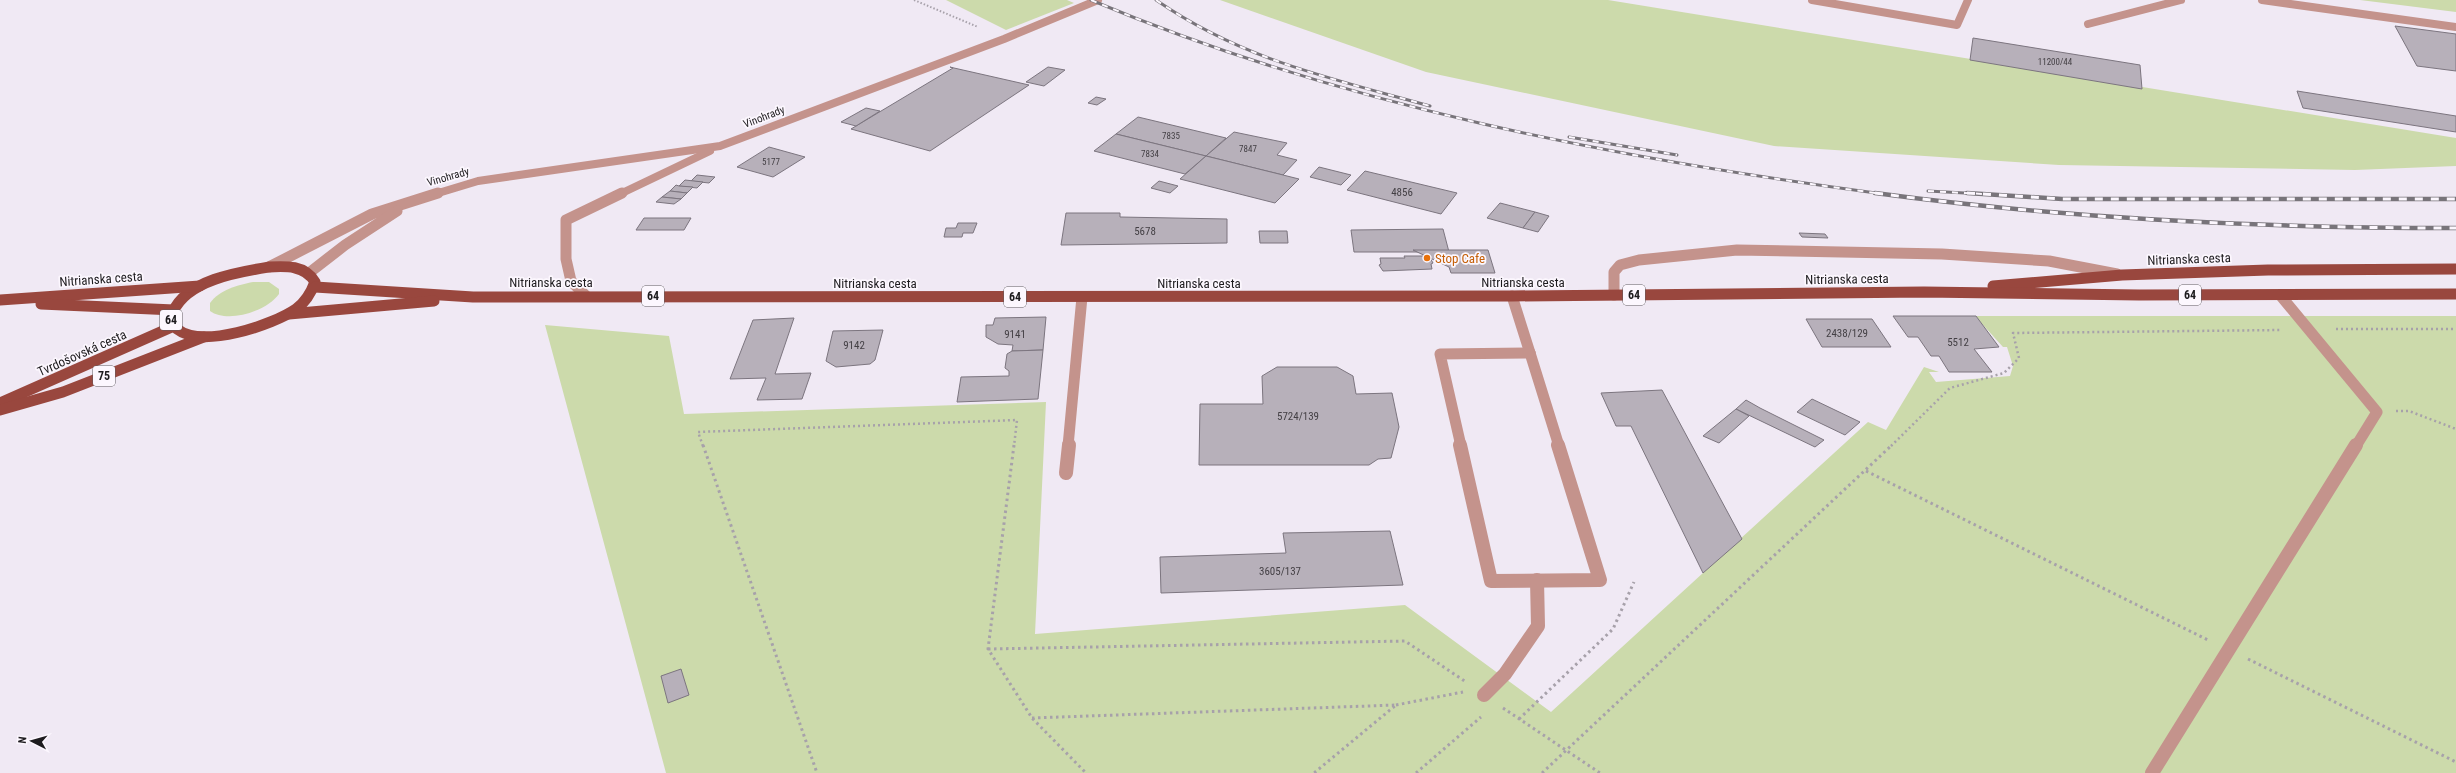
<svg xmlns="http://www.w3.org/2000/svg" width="2456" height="773" viewBox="0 0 2456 773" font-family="'Roboto Condensed',sans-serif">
<rect width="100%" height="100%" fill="#f0e9f4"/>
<g fill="#ccdaab">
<polygon points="946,0 1067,0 1074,3 1006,30"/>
<polygon points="1220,0 1608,0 2456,138 2456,166 2355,170 2059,165 1774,146 1426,72"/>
<polygon points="2360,0 2456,0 2456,12"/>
<path d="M253,282h16l10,7v5c-12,17 -51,30 -69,17v-8c9,-13 28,-18 43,-21z"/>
<polygon points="1975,316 2456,316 2456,773 666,773 545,325 669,336 684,414 1046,402 1035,634 1405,605 1551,712 1868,422 1886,430 1924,367 1939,372 1929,372 1936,382 2010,376 2013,366 2007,347 2003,347"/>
</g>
<g fill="#b7b0ba" stroke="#7c757f">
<polygon points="2395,26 2456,34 2456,71 2417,66"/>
<polygon points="1973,38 2140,65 2142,89 1970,60"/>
<polygon points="950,67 954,68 1029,85 930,151 851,129 953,68"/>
<polygon points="1048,67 1065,70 1044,86 1026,82"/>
<polygon points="2297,91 2456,116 2456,132 2303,108"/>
<polygon points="1096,97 1106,99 1097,105 1088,103"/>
<polygon points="866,108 880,111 856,126 841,122"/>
<polygon points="1138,117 1226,138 1206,156 1116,134"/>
<polygon points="1234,132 1287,143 1277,155 1297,160 1283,175 1206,156"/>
<polygon points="1116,134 1206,156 1185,174 1094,151"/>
<polygon points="769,147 805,157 773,177 737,167"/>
<polygon points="1206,156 1283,175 1299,179 1275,203 1180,179"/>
<polygon points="1319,167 1351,175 1341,185 1310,177"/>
<polygon points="1365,171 1457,193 1441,214 1347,190"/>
<polygon points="697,175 715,177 709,183 691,181"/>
<polygon points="685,180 703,182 697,188 679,186"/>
<polygon points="1159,181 1178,186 1170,193 1151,188"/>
<polygon points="676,185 679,186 693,187 687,193 670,191"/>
<polygon points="670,191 687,193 681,199 662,197"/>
<polygon points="662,197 681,199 674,204 656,202"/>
<polygon points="1500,203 1535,212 1523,228 1487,218"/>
<polygon points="1535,212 1549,216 1538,232 1523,228"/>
<polygon points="1066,213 1120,213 1120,217 1227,219 1227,243 1061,245"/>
<polygon points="644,218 691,218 684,230 636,230"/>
<polygon points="958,223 977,223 973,233 963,233 962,237 944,237 946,228 956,228"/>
<polygon points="1443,229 1449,252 1354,252 1351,230"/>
<polygon points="1259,231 1287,231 1288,243 1260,243"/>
<polygon points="1799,233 1825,234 1828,238 1802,237"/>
<polygon points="1413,250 1488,250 1495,273 1451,273 1449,267"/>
<polygon points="1404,256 1429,256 1433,263 1431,264 1432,269 1383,271 1379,265 1381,264 1380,258 1405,258"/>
<polygon points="1893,316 1976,316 1999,347 1974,349 1992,372 1949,372 1939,356 1931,356 1918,337 1908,337"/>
<polygon points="1046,317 1043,350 1012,351 1013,345 998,344 986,337 986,325 993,325 995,318"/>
<polygon points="794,318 775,374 811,373 802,399 757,400 766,378 730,379 753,320"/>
<polygon points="1806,319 1872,319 1891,347 1822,347"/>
<polygon points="883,330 875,360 870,364 836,367 826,361 833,331"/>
<polygon points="1043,350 1038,399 957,402 961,377 1009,376 1009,371 1005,368 1007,354 1012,351"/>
<polygon points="1277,367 1337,367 1353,376 1356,394 1392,393 1399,427 1391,458 1378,459 1369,465 1199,465 1200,404 1263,404 1262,376"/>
<polygon points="1662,390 1742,539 1703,573 1631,426 1616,426 1601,393"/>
<polygon points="1812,399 1860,422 1845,435 1797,412"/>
<polygon points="1746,400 1760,408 1824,440 1815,447 1736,409"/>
<polygon points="1736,409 1749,416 1719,443 1703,436"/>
<polygon points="1390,531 1403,585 1161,593 1160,557 1286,553 1283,533"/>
<polygon points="681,669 689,695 668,703 661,676"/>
</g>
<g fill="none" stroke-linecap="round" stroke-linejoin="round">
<polyline stroke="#a7a1aa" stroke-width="2" stroke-dasharray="1.5 2" stroke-linecap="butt" points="914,0 978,27"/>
<g stroke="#a7a1aa" stroke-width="2.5" stroke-dasharray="2 3" stroke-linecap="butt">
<polyline points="2336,329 2456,329"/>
<polyline points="2396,411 2409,411 2456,429"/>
<polyline points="703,446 698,432 1017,420 1014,446"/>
<polyline points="1891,446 1950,388 2004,373 2019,358 2013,333 2281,330"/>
</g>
<g stroke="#a7a1aa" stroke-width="3" stroke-dasharray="2.5 3.5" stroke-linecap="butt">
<polyline points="703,445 817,773"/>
<polyline points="1014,445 988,649 1032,718 1086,773"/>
<polyline points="1866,471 2208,640"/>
<polyline points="988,649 1405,641 1466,682"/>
<polyline points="2248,659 2456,762"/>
<polyline points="1396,705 1463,692"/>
<polyline points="1503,708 1600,773"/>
<polyline points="1032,718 1396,705 1314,773"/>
<polyline points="1519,719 1613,629 1634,582"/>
<polyline points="1416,773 1481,717"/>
<polyline points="1542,773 1892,445"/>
</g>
<g stroke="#c4938c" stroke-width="8">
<polyline points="1812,0 1957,25 1968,0"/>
<polyline points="2262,0 2456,27"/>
<polyline points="2088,24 2181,0"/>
<polyline points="435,194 478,181 720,146 1004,39 1098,0"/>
<polyline points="620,194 710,151"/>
</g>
<g stroke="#c4938c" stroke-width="11">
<polyline points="269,267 372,214 438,193"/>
<polyline points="309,273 345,245 397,211"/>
<polyline points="1614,295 1614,272 1620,265 1639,260 1737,250 1942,254 2049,261 2117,274"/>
<polyline points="2280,295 2377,412 2356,446"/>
<polyline points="586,296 571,281 566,259 566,220 622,193"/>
<polyline points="1512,296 1530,353"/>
<polyline points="1530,353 1559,446"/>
<polyline points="1068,446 1082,297"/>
<polyline points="1461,446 1440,354 1530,353"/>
</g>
<g stroke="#c4938c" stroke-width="14">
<polyline points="1460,445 1491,581 1600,580 1558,445"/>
<polyline points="1066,473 1069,445"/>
<polyline points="1484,695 1505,674 1538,626 1537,580"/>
<polyline points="2152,773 2356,445"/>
</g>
<g stroke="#99473e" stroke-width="11">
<path d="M269,267c17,-1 36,-2 46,15 -4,11 -9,20 -19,27 -23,16 -94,40 -119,20 -5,-4 -7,-11 -4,-17 14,-32 65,-40 96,-45z"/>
<polyline points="1993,286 2122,275 2268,270 2456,269"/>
<polyline points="315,287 473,297 1512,296 1924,292 2139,295 2456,294"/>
<polyline points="0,300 200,286"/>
<polyline points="41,304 174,310"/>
<polyline points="289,314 434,301"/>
<polyline points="0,403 174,326"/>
<polyline points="0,410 63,392 204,337"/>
</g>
<g stroke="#78747a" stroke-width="3">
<g id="rail-far1">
<path d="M1091,0c252,106 522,158 792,194"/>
<path d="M1156,0c87,60 174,78 274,106"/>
<polyline points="1569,137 1677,155"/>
<polyline points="1928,191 1983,194"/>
</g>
</g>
<g stroke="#78747a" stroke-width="4.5">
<g id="rail">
<path d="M1875,193c193,26 387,35 581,35"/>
<polyline points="1967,193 2062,199 2456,199"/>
</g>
</g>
<use href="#rail-far1" stroke="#fcf7fe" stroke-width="2" stroke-dasharray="6" stroke-linecap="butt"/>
<use href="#rail" stroke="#fcf7fe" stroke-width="3" stroke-dasharray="8" stroke-linecap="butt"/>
</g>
<circle fill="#e8710a" stroke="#fcf7fe" stroke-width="1.5" cx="1427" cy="258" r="4"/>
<g text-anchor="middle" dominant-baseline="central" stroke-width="3.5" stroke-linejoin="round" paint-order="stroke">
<g font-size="9" fill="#444045">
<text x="2055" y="62">11200/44</text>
<text x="1171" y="136">7835</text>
<text x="1248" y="149">7847</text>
<text x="1150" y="154">7834</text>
<text x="771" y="162">5177</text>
</g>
<g font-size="11" fill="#1d1b1e" stroke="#fcf7fe">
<text transform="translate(764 117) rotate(-21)">Vinohrady</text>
<text transform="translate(448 177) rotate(-16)">Vinohrady</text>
</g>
<g font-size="11" fill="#444045">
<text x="1402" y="192">4856</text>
<text x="1145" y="231">5678</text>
<text x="1847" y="333">2438/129</text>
<text x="1015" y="334">9141</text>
<text x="1958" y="342">5512</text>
<text x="854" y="345">9142</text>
<text x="1298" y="416">5724/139</text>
<text x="1280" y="571">3605/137</text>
</g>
<g fill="#fcf7fe" stroke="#605d61" stroke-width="1">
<rect x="1623" y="285" width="22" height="20" rx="3"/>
<rect x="2179" y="285" width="22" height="20" rx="3"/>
<rect x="642" y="286" width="22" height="20" rx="3"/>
<rect x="1004" y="287" width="22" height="20" rx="3"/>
<rect x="160" y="310" width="22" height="20" rx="3"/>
<rect x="93" y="366" width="22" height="20" rx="3"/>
</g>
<g font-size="12" font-weight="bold" fill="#1d1b1e">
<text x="1634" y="295">64</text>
<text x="2190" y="295">64</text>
<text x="653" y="296">64</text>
<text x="1015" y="297">64</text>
<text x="171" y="320">64</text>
<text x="104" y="376">75</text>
</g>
<g font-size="13" fill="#c56008" stroke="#fcf7fe" text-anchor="start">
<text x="1435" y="258">Stop Cafe</text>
</g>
<g font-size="13" fill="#1d1b1e" stroke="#fcf7fe">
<text transform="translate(2189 259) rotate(-2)">Nitrianska cesta</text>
<text transform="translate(101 279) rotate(-4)">Nitrianska cesta</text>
<text transform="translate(1847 279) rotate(-1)">Nitrianska cesta</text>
<text x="551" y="282">Nitrianska cesta</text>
<text x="1523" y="282">Nitrianska cesta</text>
<text x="875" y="283">Nitrianska cesta</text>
<text x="1199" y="283">Nitrianska cesta</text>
<text transform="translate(82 353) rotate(-24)">Tvrdošovská cesta</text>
</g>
</g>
<g transform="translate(32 741) rotate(276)" stroke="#fcf7fe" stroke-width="3" paint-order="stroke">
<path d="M0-3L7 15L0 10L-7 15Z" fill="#1d1b1e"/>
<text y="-6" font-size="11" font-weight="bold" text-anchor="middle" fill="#1d1b1e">N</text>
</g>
</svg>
